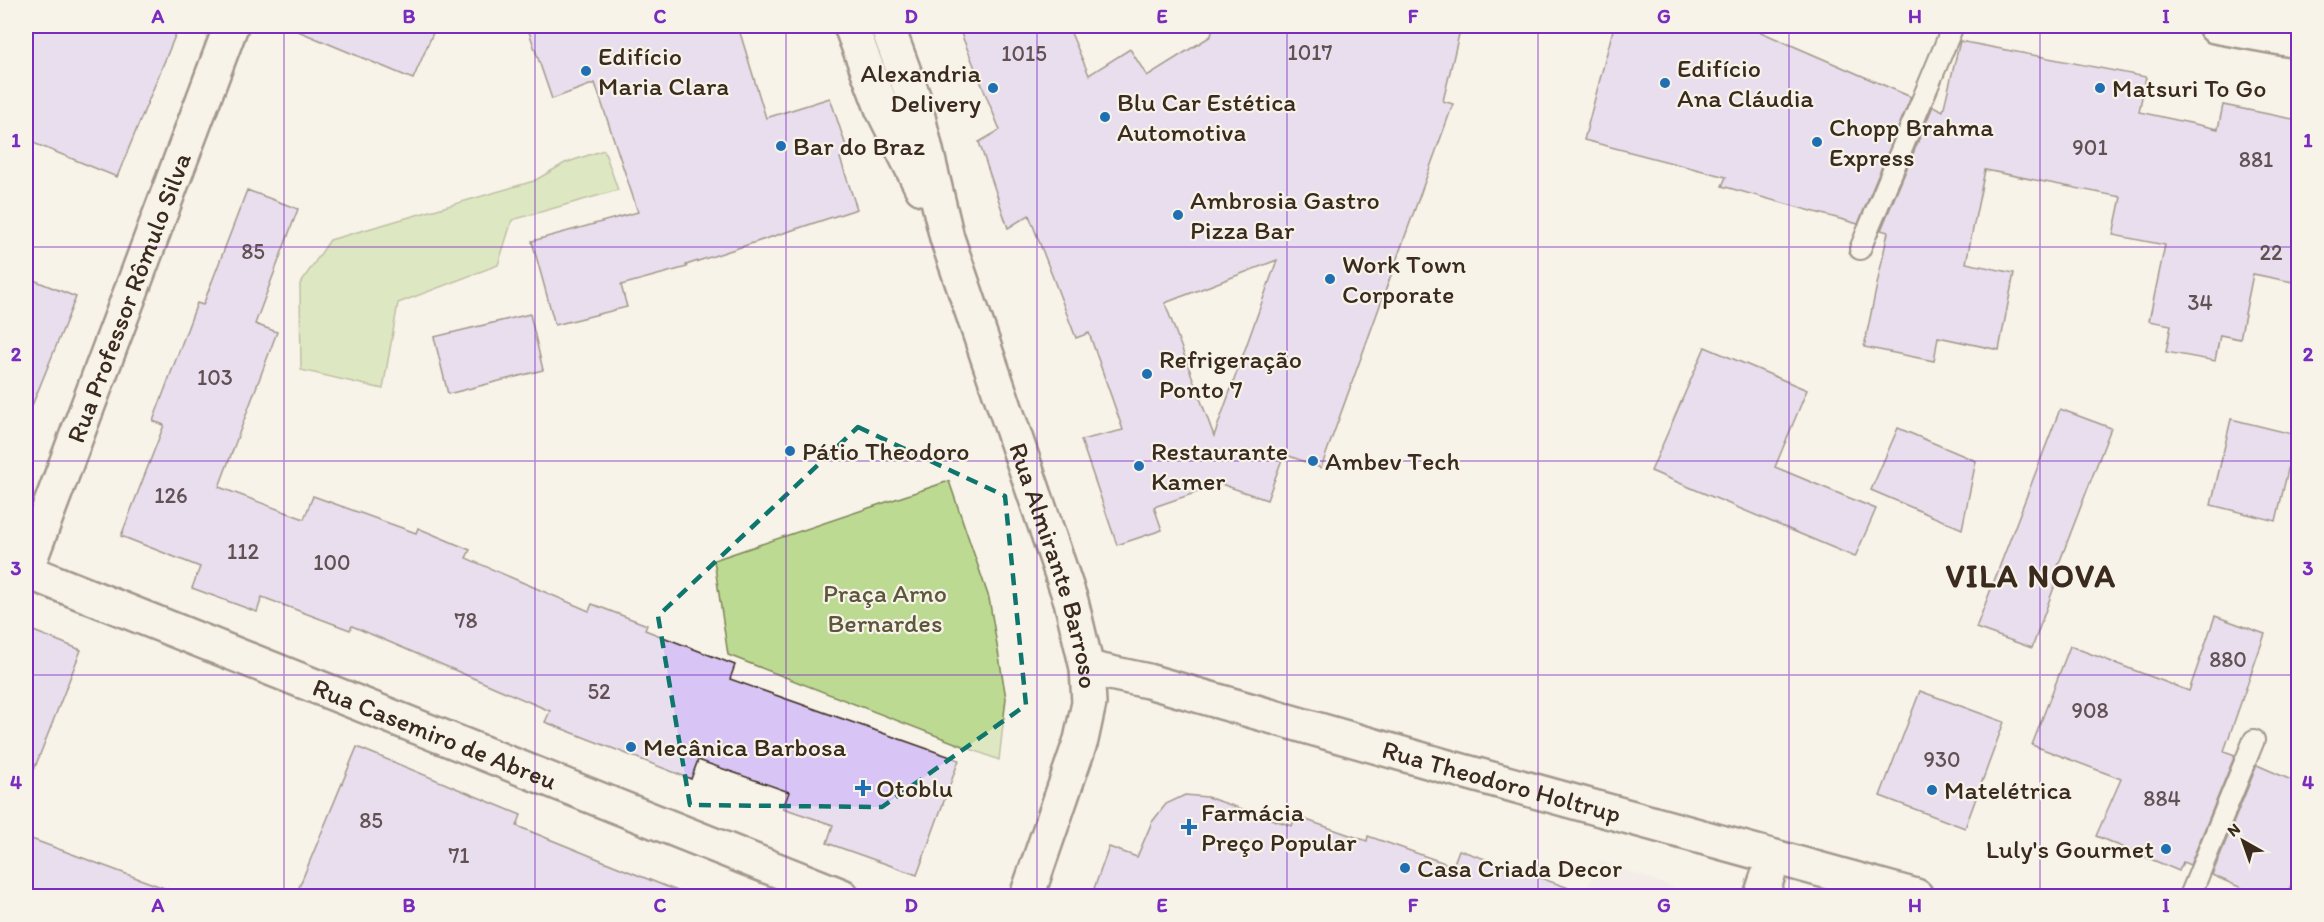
<svg xmlns="http://www.w3.org/2000/svg" width="2324" height="922" viewBox="0 0 2324 922" font-family="Itim,sans-serif">
<rect width="100%" height="100%" fill="#f7f3e8"/>
<filter id="ink" filterUnits="userSpaceOnUse"><feTurbulence type="fractalNoise" baseFrequency=".0167" numOctaves="2"/><feDisplacementMap in="SourceGraphic" scale="12" xChannelSelector="R" yChannelSelector="G"/><feConvolveMatrix kernelMatrix="1 2 1 2 8 2 1 2 1" color-interpolation-filters="sRGB"/></filter>
<g filter="url(#ink)">
<polygon fill="#eee5ec" points="1599,860 1667,885 1699,896 1584,896"/>
<g fill="#bdda92" stroke="#7c8258" stroke-width="1.5">
<polygon points="604,150 618,190 512,220 498,265 398,303 383,389 301,370 300,284 330,240 534,181 565,163"/>
<polygon points="949,481 989,598 1006,698 999,760 728,655 714,560"/>
</g>
<g fill="#d8c5f6" stroke="#3b2a1e" stroke-width="1.5" fill-rule="evenodd">
<polygon points="26,26 179,26 117,177 26,140"/>
<polygon points="286,26 436,26 413,79"/>
<polygon points="527,26 738,26 766,118 830,98 849,155 840,158 857,209 686,265 687,267 621,285 627,307 555,325 532,241 638,212 595,83 552,99"/>
<path d="M958,26h110l21,49 41,-26 17,27 64,-40 2,-10h248l-18,75 10,3 -132,364 -37,-14 -17,46 -46,-16 -67,23 8,23 -45,15 -36,-105 42,-10 -34,-97 -13,5 -47,-123 -21,13 -29,-86 21,-12zM1277,260l-63,176 -49,-133z"/>
<polygon points="1614,26 1747,26 1911,97 1858,224 1722,186 1726,177 1584,140"/>
<polygon points="1960,41 2146,77 2139,112 2218,129 2223,105 2298,120 2298,283 2253,274 2240,339 2220,335 2215,361 2166,352 2171,325 2149,321 2165,245 2113,235 2121,197 1985,170 1966,263 2014,273 1999,350 1938,337 1934,361 1864,347 1888,232 1881,230 1933,106 1943,111"/>
<polygon points="247,190 298,209 255,324 277,332 219,487 304,519 313,496 416,533 418,528 470,550 466,558 589,611 592,604 647,625 645,630 735,665 730,679 959,760 917,875 827,843 833,825 783,808 789,792 698,760 691,779 545,722 550,711 352,626 350,630 262,597 257,612 192,588 200,567 121,536 164,425 153,421 197,303 203,305"/>
<polygon points="26,277 76,297 27,418 26,418"/>
<polygon points="530,314 543,370 448,394 434,337"/>
<polygon points="1705,347 1807,390 1775,467 1876,509 1855,557 1651,471"/>
<polygon points="2060,409 2111,428 2058,566 2061,568 2032,648 1976,628"/>
<polygon points="2231,419 2296,435 2276,521 2211,505"/>
<polygon points="1898,428 1976,461 1962,529 1871,490"/>
<polygon points="2215,616 2265,634 2224,751 2235,755 2190,865 2183,862 2179,871 2096,836 2121,779 2032,745 2070,646 2189,691"/>
<polygon points="26,628 81,650 28,785 26,785"/>
<polygon points="1920,691 2004,722 1965,828 1880,796"/>
<polygon points="357,747 521,815 517,826 687,895 686,897 295,897"/>
<polygon points="2257,765 2298,783 2298,868 2286,897 2262,897 2212,875"/>
<polygon points="1185,795 1207,797 1292,826 1295,816 1367,841 1368,836 1453,866 1459,850 1575,890 1574,897 1091,897 1109,847 1137,857 1152,822 1166,804"/>
<polygon points="26,837 175,892 174,897 26,897"/>
</g>
<g fill="none" stroke-linecap="round" stroke-linejoin="round">
<g stroke="#3b2a1e" stroke-width="24">
<g id="service">
<polyline points="1860,249 1953,26"/>
<polyline points="2190,896 2254,740"/>
</g>
</g>
<g stroke="#3b2a1e" stroke-width="38">
<g id="minor">
<path id="s1" d="M26,570l205,-544"/>
<path id="s2" d="M26,571l816,325"/>
<polyline points="1761,896 1774,857"/>
</g>
</g>
<g stroke="#3b2a1e" stroke-width="38">
<g id="secondary">
<polyline points="851,26 882,108 922,188"/>
<path id="s3" d="M887,26l26,70 34,142 124,363 16,67 2,35 -8,37 -54,156"/>
<polyline points="2215,26 2298,41"/>
<path id="s4" d="M1087,668l61,13 300,86 468,129"/>
</g>
</g>
<use href="#service" stroke="#f7f3e8" stroke-width="20"/>
<use href="#minor" stroke="#f7f3e8" stroke-width="33"/>
<use href="#secondary" stroke="#f7f3e8" stroke-width="33"/>
</g>
</g>
<path d="M0 0H2324V922H0ZM858,427l147,69 21,209 -144,102 -192,-2 -32,-189z" fill="#f7f3e8" fill-opacity=".55" fill-rule="evenodd"/>
<path fill="none" stroke="#0f766e" stroke-width="4.5" stroke-dasharray="12 8" stroke-linejoin="round" d="M858,427l147,69 21,209 -144,102 -192,-2 -32,-189z"/>
<path fill="none" stroke="#7b2cbf" stroke-width="1.5" stroke-opacity="0.55" d="M284,26v870M535,26v870M786,26v870M1037,26v870M1287,26v870M1538,26v870M1789,26v870M2040,26v870M26,247h2272M26,461h2272M26,675h2272"/>
<g fill="#1f6fb2" stroke="#f7f3e8" stroke-width="2">
<circle cx="586" cy="71" r="6"/>
<circle cx="1665" cy="83" r="6"/>
<circle cx="993" cy="88" r="6"/>
<circle cx="2100" cy="88" r="6"/>
<circle cx="1105" cy="117" r="6"/>
<circle cx="1817" cy="142" r="6"/>
<circle cx="781" cy="146" r="6"/>
<circle cx="1178" cy="215" r="6"/>
<circle cx="1330" cy="279" r="6"/>
<circle cx="1147" cy="374" r="6"/>
<circle cx="790" cy="451" r="6"/>
<circle cx="1313" cy="461" r="6"/>
<circle cx="1139" cy="466" r="6"/>
<circle cx="631" cy="747" r="6"/>
<path d="M860 779h6v6h6v6h-6v6h-6v-6h-6v-6h6z"/>
<circle cx="1932" cy="790" r="6"/>
<path d="M1186 818h6v6h6v6h-6v6h-6v-6h-6v-6h6z"/>
<circle cx="2166" cy="849" r="6"/>
<circle cx="1405" cy="868" r="6"/>
</g>
<g text-anchor="middle" dominant-baseline="central" stroke-width="4.5" stroke-linejoin="round" paint-order="stroke">
<g font-size="22" fill="#625154">
<text x="1310" y="52">1017</text>
<text x="1024" y="53">1015</text>
<text x="2090" y="147">901</text>
<text x="2256" y="159">881</text>
<text x="253" y="251">85</text>
<text x="2271" y="252">22</text>
<text x="2200" y="302">34</text>
<text x="215" y="377">103</text>
<text x="171" y="495">126</text>
<text x="243" y="551">112</text>
<text x="332" y="562">100</text>
<text x="466" y="620">78</text>
<text x="2228" y="659">880</text>
<text x="599" y="691">52</text>
<text x="2090" y="710">908</text>
<text x="1942" y="759">930</text>
<text x="2162" y="798">884</text>
<text x="371" y="820">85</text>
<text x="459" y="855">71</text>
</g>
<g font-size="26" fill="#3b2a1e" stroke="#f7f3e8" text-anchor="start">
<text x="598" y="56">Edifício<tspan x="598" dy="30">Maria Clara</tspan></text>
<text x="1677" y="68">Edifício<tspan x="1677" dy="30">Ana Cláudia</tspan></text>
<text x="981" y="73" text-anchor="end">Alexandria<tspan x="981" dy="30">Delivery</tspan></text>
<text x="2112" y="88">Matsuri To Go</text>
<text x="1117" y="102">Blu Car Estética<tspan x="1117" dy="30">Automotiva</tspan></text>
<text x="1829" y="127">Chopp Brahma<tspan x="1829" dy="30">Express</tspan></text>
<text x="793" y="146">Bar do Braz</text>
<text x="1190" y="200">Ambrosia Gastro<tspan x="1190" dy="30">Pizza Bar</tspan></text>
<text x="1342" y="264">Work Town<tspan x="1342" dy="30">Corporate</tspan></text>
<text x="1159" y="359">Refrigeração<tspan x="1159" dy="30">Ponto 7</tspan></text>
<text x="802" y="451">Pátio Theodoro</text>
<text x="1151" y="451">Restaurante<tspan x="1151" dy="30">Kamer</tspan></text>
<text x="1325" y="461">Ambev Tech</text>
<text x="643" y="747">Mecânica Barbosa</text>
<text x="876" y="788">Otoblu</text>
<text x="1944" y="790">Matelétrica</text>
<text x="1201" y="812">Farmácia<tspan x="1201" dy="30">Preço Popular</tspan></text>
<text x="2154" y="849" text-anchor="end">Luly's Gourmet</text>
<text x="1417" y="868">Casa Criada Decor</text>
</g>
<g font-size="26" fill="#3b2a1e" stroke="#f7f3e8">
<text stroke="none"><textPath href="#s1" startOffset="291">Rua Professor Rômulo Silva</textPath></text>
<text stroke="none"><textPath href="#s3" startOffset="566">Rua Almirante Barroso</textPath></text>
<text stroke="none"><textPath href="#s2" startOffset="440">Rua Casemiro de Abreu</textPath></text>
<text stroke="none"><textPath href="#s4" startOffset="430">Rua Theodoro Holtrup</textPath></text>
</g>
<g font-size="26" fill="#5c563b" stroke="#f7f3e8">
<text x="885" y="593">Praça Arno<tspan x="885" dy="30">Bernardes</tspan></text>
</g>
<g font-size="32" font-weight="bold" letter-spacing="1.5" fill="#3b2a1e" stroke="#f7f3e8">
<text x="2031" y="576">VILA NOVA</text>
</g>
</g>
<rect width="2324" height="922" fill="none" stroke="#f7f3e8" stroke-width="66"/>
<g transform="translate(2243 841) rotate(320)" stroke="#f7f3e8" stroke-width="4.5" paint-order="stroke">
<path d="M0-4.5L10 22L0 15L-10 22Z" fill="#3b2a1e"/>
<text y="-9" font-size="16" font-weight="bold" text-anchor="middle" fill="#3b2a1e">N</text>
</g>
<rect x="33" y="33" width="2258" height="856" fill="none" stroke="#7b2cbf" stroke-width="2"/>
<g font-size="20" text-anchor="middle" font-weight="bold" fill="#7b2cbf">
<text x="158" y="23">A</text>
<text x="409" y="23">B</text>
<text x="660" y="23">C</text>
<text x="911" y="23">D</text>
<text x="1162" y="23">E</text>
<text x="1413" y="23">F</text>
<text x="1664" y="23">G</text>
<text x="1915" y="23">H</text>
<text x="2166" y="23">I</text>
<text x="16" y="147">1</text>
<text x="2308" y="147">1</text>
<text x="16" y="361">2</text>
<text x="2308" y="361">2</text>
<text x="16" y="575">3</text>
<text x="2308" y="575">3</text>
<text x="16" y="789">4</text>
<text x="2308" y="789">4</text>
<text x="158" y="912">A</text>
<text x="409" y="912">B</text>
<text x="660" y="912">C</text>
<text x="911" y="912">D</text>
<text x="1162" y="912">E</text>
<text x="1413" y="912">F</text>
<text x="1664" y="912">G</text>
<text x="1915" y="912">H</text>
<text x="2166" y="912">I</text>
</g>
</svg>
